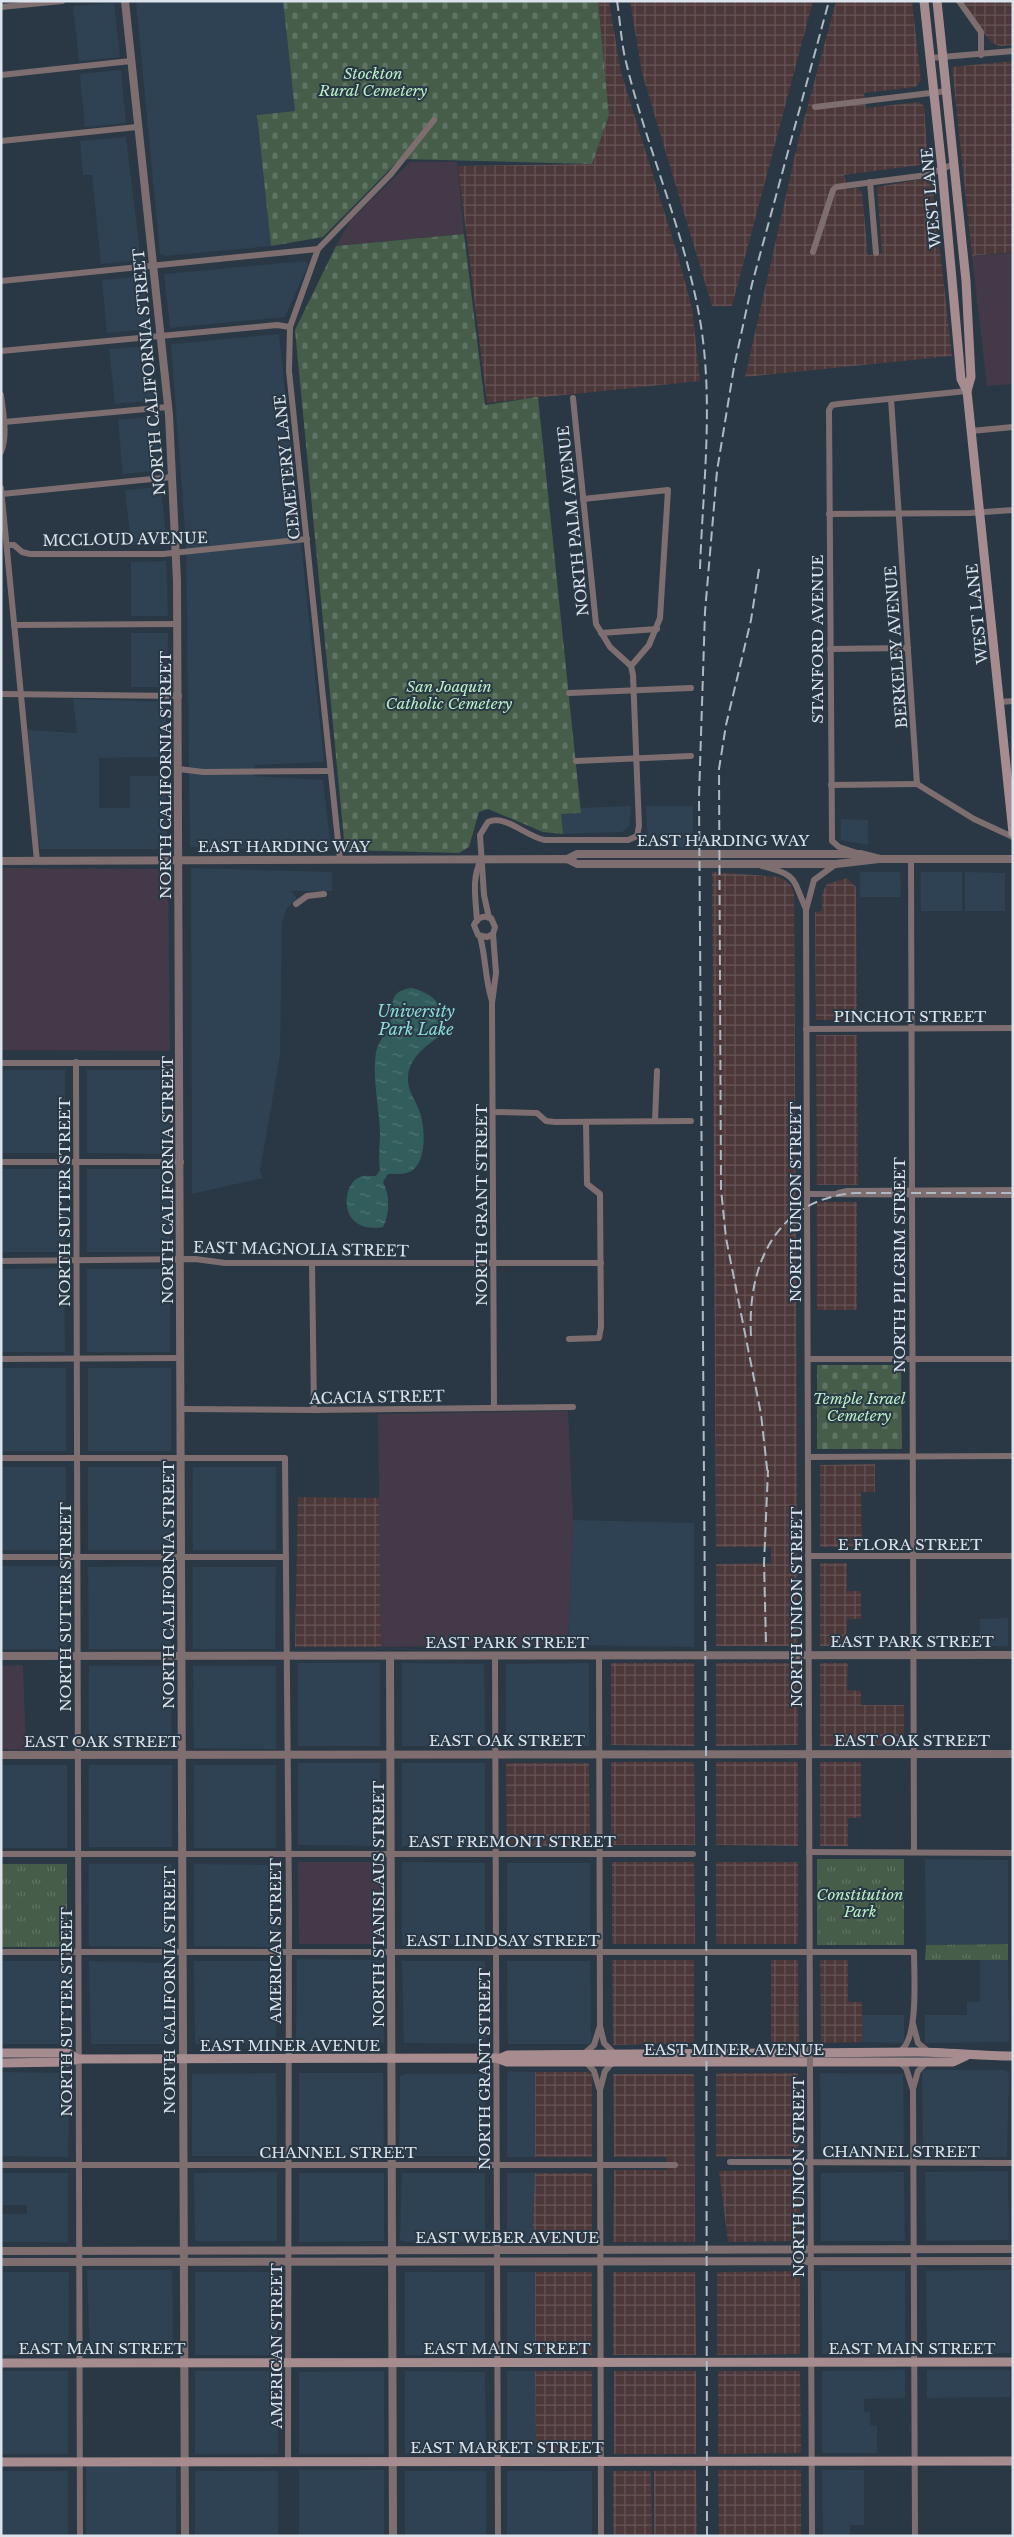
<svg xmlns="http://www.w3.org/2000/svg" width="1014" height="2537" viewBox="0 0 1014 2537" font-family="'Libre Baskerville',serif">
<defs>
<pattern id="industrial-grid" width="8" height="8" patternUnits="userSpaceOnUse" patternTransform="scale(1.25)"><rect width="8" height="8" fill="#4c3739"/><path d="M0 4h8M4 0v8" fill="none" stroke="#655456"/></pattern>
<pattern id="cemetery-stones" width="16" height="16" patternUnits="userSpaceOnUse" patternTransform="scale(1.25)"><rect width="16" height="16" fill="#455d49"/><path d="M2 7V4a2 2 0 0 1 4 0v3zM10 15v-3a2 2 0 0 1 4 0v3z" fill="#5f7464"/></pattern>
<pattern id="park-tufts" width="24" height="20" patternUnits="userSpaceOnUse" patternTransform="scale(1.25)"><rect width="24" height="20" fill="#455d49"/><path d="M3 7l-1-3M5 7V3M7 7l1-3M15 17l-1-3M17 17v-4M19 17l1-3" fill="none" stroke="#5f7464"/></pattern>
<pattern id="water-ripples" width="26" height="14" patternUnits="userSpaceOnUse" patternTransform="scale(1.25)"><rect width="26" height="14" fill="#325d5d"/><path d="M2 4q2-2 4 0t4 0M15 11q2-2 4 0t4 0" fill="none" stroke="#4f7475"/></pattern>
</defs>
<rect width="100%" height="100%" fill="#293844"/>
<g fill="#2e4253">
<polygon points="136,1 283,1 295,111 257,115 271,246 165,256 160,254"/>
<polygon points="114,3 120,57 79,61 73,6"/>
<polygon points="121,70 126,123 85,127 80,74"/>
<polygon points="126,137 141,260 101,264 92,175 83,175 80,141"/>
<polygon points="305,261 308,265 285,317 170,328 164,274"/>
<polygon points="143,276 149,329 107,333 102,280"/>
<polygon points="279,334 324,762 255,765 254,776 323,780 331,848 294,850 190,847 186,543 171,344"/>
<polygon points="150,346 155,400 115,404 109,349"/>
<polygon points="157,416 164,470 123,474 118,420"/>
<polygon points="161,487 167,545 131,545 125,490"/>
<polygon points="166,561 168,616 131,616 131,562"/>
<polygon points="131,633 168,633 167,687 131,687"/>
<polygon points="73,699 166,702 166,757 99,758 99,808 130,808 130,776 166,776 167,849 40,849 34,813 28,730 77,733"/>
<polygon points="631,806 629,827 622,832 563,834 561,814 580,813 580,808"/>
<polygon points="646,806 693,806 693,847 648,847"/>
<polygon points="841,819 868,820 868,845 841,840"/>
<polygon points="191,868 332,872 332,891 291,891 297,898 287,908 282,922 280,1055 260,1171 263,1178 192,1194"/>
<polygon points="860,872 900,872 901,897 860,897"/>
<rect x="921" y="872" width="41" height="39"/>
<polygon points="965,872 1005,873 1005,911 965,911"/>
<rect x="1" y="1070" width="64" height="83"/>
<polygon points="87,1070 170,1070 170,1154 87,1153"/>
<polygon points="1,1169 64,1169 65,1252 1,1252"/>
<rect x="87" y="1169" width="83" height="83"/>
<polygon points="64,1268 65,1352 1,1352 1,1269"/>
<rect x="87" y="1269" width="83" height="83"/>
<rect x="1" y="1368" width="65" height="83"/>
<rect x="88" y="1368" width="83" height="83"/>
<rect x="1" y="1467" width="65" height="83"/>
<rect x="88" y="1467" width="83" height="83"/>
<rect x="193" y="1467" width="83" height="83"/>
<polygon points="573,1520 694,1523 694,1647 568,1645"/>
<rect x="1" y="1566" width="66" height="83"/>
<polygon points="171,1566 171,1649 89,1649 88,1567"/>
<polygon points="193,1567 276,1567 275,1649 193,1649"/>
<polygon points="1008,1618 1008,1646 980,1646 980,1619"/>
<rect x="298" y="1663" width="82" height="83"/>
<polygon points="402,1663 484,1664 485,1746 402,1746"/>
<polygon points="589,1663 589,1746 506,1746 506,1664"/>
<polygon points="89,1666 171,1666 172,1748 89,1749"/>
<polygon points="193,1666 276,1666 276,1749 194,1748"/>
<polygon points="298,1763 380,1763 380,1846 298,1845"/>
<rect x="402" y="1763" width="83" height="83"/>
<rect x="1" y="1765" width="66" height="83"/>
<rect x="89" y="1765" width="83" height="82"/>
<rect x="194" y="1765" width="82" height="83"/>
<polygon points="925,1859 1008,1860 1008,1944 926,1945"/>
<polygon points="402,1862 485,1863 485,1944 402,1945"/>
<polygon points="507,1863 590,1863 590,1944 507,1945"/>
<polygon points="89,1864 172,1864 172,1947 89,1946"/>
<polygon points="194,1864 278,1865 278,1947 194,1946"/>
<polygon points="299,1959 382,1960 384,2043 299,2044 296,2041 297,1960"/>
<polygon points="980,1960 1008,1960 1009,2042 925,2043 925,2015 967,2015 967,2002 980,2002"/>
<rect x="1" y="1961" width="68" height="83"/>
<polygon points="89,1961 172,1963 172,2044 91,2044"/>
<polygon points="194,1961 277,1961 276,2044 195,2044"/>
<polygon points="402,1961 485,1961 486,2044 404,2043"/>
<polygon points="507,1961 590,1961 591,2044 508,2044"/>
<polygon points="862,2015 904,2015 904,2043 862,2042"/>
<polygon points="927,2070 1004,2070 1009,2072 1007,2157 925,2157 923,2154 922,2071"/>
<polygon points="509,2071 535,2072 535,2157 507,2157 507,2074"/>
<polygon points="1,2072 69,2073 68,2157 1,2156"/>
<polygon points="276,2073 277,2156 192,2156 192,2074"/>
<polygon points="299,2073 383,2073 384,2156 299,2156"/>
<polygon points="820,2073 903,2074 904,2156 821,2156"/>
<polygon points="405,2074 485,2074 485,2156 399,2156 400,2076"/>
<polygon points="1008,2171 1009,2240 926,2241 925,2172"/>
<polygon points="277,2172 277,2241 195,2241 194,2173"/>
<polygon points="904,2172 905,2241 821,2241 821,2173"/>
<polygon points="1,2173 68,2173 68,2242 1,2242 1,2214 27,2214 27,2205 1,2205"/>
<polygon points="299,2173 384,2173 384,2241 299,2242"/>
<polygon points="402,2173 485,2173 485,2242 405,2242 400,2240"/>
<polygon points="507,2173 535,2173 532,2242 507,2242"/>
<polygon points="87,2270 172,2270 173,2355 90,2355"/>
<polygon points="1010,2270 1010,2353 927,2354 926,2271"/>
<polygon points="821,2271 905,2271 905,2354 822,2354"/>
<polygon points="1,2272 69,2272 68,2355 1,2355"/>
<rect x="195" y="2272" width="82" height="83"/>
<rect x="405" y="2272" width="80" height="83"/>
<rect x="507" y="2272" width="28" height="83"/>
<polygon points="905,2370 905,2398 864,2399 864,2412 870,2412 870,2425 877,2426 877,2453 822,2453 822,2371"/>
<polygon points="927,2370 1010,2370 1010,2397 927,2398"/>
<rect x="1" y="2371" width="67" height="83"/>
<polygon points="195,2371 277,2371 278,2454 195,2454"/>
<polygon points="384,2371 384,2454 299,2454 299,2372"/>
<polygon points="405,2371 485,2372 486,2454 405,2454"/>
<polygon points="507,2371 535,2371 536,2454 507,2454"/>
<rect x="86" y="2466" width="90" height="70"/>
<rect x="299" y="2470" width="85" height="66"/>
<polygon points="822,2470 864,2470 864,2525 850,2525 850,2536 823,2536"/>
<rect x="1" y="2471" width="67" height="65"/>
<rect x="195" y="2471" width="83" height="65"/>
<rect x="405" y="2471" width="81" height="65"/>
<rect x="507" y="2471" width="85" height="65"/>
</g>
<g fill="url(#industrial-grid)">
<polygon points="598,1 609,1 621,72 678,256 692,308 700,381 487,403 458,166 592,164 609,115"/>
<polygon points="630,1 813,1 732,306 712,306 642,73"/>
<polygon points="836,1 912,1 921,81 915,87 864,93 866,108 919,102 924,106 928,164 844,175 847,189 858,188 862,192 868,255 882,253 877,187 927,178 932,180 952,356 745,377 798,142"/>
<polygon points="964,1 1013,1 1013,45 1000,46 992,43 975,23"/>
<polygon points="1013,61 1013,252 972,256 952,67"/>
<polygon points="712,872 780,877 791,885 794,894 798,1646 716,1646 716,1564 771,1563 771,1547 716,1547"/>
<polygon points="847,878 856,887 857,1020 816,1020 815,912 822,911 822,893 827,884"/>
<polygon points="816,1035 857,1035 858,1185 817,1185"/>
<rect x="817" y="1202" width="40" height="108"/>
<polygon points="875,1464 875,1492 861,1492 862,1547 820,1547 820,1465"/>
<polygon points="298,1497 380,1498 381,1647 295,1647"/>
<polygon points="820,1563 847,1563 847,1591 861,1591 861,1619 847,1619 847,1646 820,1646"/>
<polygon points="611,1663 694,1663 694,1746 611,1745"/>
<polygon points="716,1663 798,1663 798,1745 716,1746"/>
<polygon points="820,1663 848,1663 847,1690 861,1691 861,1705 904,1705 904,1745 820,1746"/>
<polygon points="611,1762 694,1762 695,1845 611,1845"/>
<polygon points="716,1762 798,1762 798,1846 716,1845"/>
<polygon points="820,1762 861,1762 861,1818 848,1818 848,1846 820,1846"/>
<polygon points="506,1763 589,1763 590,1846 507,1846"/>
<polygon points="612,1862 694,1862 695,1944 612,1944"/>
<rect x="716" y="1862" width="82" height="82"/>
<polygon points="612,1960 694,1960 694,2043 613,2045"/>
<polygon points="771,1960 798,1960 799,2042 771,2043"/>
<polygon points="820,1960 848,1960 848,2002 862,2002 862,2042 821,2043"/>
<polygon points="535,2072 588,2072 592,2074 592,2157 535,2157"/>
<polygon points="716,2073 798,2073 799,2156 716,2157"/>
<polygon points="613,2074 694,2074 695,2242 613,2242 614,2170 667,2170 666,2157 614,2157"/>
<polygon points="800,2169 800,2241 728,2242 719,2171"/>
<polygon points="535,2173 592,2173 592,2242 532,2242"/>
<polygon points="800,2271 800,2354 717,2355 717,2272"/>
<rect x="535" y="2272" width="57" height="83"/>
<polygon points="613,2272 695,2272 696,2355 613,2355"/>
<polygon points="535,2371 592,2371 592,2454 536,2454"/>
<rect x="614" y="2371" width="82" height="83"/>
<polygon points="718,2371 800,2371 801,2453 718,2454"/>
<polygon points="696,2470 697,2536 654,2536 654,2471"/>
<polygon points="718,2470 801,2470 801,2536 719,2536"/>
<polygon points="613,2471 651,2471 652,2536 613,2536"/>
</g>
<g fill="#443948">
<polygon points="410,162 457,162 464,234 336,246 350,221"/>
<polygon points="1013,253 1013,384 987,386 972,256"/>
<polygon points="1,868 168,869 170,1051 1,1050"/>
<polygon points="568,1411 573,1520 568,1645 381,1647 378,1414"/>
<polygon points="23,1665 26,1750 1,1749 1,1666"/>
<polygon points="298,1862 380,1862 381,1944 299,1944"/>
</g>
<g fill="url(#cemetery-stones)">
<polygon points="283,1 598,1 609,115 592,164 400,159 323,237 271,246 257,115 295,111"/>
<polygon points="464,234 485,405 538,397 581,813 561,814 563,834 543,832 488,809 479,812 469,847 459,853 345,850 295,330 336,246"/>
<polygon points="817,1365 901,1365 902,1449 817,1449"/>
</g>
<g fill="url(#park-tufts)">
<rect x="817" y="1859" width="87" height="86"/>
<rect x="1" y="1864" width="66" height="83"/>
<polygon points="1008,1944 1008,1960 925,1960 926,1945"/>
</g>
<path fill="url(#water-ripples)" d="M412,988c24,6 35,20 31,46 -15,10 -34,23 -35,43 -1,13 7,22 11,33 6,14 8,48 -5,59 -6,6 -18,5 -26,5l-5,8c7,13 7,32 0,45 -46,8 -42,-44 -23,-50 5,-2 11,-1 16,-1l4,-6c-2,-13 0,-25 0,-38 -1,-27 -8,-53 -4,-80 2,-11 12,-20 14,-31 4,-18 -2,-30 22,-33z"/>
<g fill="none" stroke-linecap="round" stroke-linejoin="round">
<g stroke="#7f6e6f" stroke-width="6">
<polyline points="959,1 981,32 981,55"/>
<polyline points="1,7 62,1"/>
<polyline points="930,58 1013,51"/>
<polyline points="1,75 131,61"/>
<polyline points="815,107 947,91"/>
<polyline points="1,141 137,127"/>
<polyline points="870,182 876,253"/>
<polyline points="813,252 833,190 836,187 927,175 954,164"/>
<polyline points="1,281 318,249"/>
<polyline points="1,351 277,325 290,327"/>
<path d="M1,395c2,18 7,40 0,57"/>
<polyline points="891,399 917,784"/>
<polyline points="4,422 168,407"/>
<polyline points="971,431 1013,427"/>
<polyline points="1,488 37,861"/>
<polyline points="2,494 172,477"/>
<polyline points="583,499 668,490 660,618 649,645 631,666"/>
<polyline points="829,514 970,513 1013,510"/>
<polyline points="7,545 14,545 22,552 30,554 163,554 307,539"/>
<polyline points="14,625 178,624"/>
<polyline points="601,633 657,629"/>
<polyline points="830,649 908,648"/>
<polyline points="569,693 691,688"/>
<polyline points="1,694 179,696"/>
<polyline points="1000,702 1013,701"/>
<polyline points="576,761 691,756"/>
<polyline points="179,769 203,772 330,771"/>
<polyline points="917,784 974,819 1013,837"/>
<polyline points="831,785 917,784"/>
<polyline points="857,853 839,847 832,841 832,837 829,410 832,405 838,404 967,391"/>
<polyline points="911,859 914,1852"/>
<polyline points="340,860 289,371 290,327 318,249 391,174 434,120"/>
<path d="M762,866c36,9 30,12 44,43"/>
<polyline points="296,904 307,896 324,894"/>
<path d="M489,918l-5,-23 -4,-60 8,-13c18,-8 38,15 57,18h83l9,-4 2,-10 -6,-151 -2,-9 -21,-19 -14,-23 -23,-226"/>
<path d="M477,921c-1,-21 -6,-42 4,-61"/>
<path d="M493,934l-6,3 -9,-2 -4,-10c3,-7 9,-10 17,-7l4,9 -2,7 3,39 -4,30 2,405"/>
<path d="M480,936c6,22 5,44 12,65"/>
<polyline points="806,1029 1013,1028"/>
<polyline points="76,1062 80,2536"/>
<polyline points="1,1063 180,1063"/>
<polyline points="494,1112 537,1113 546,1121 555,1122 691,1121"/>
<polyline points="655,1121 657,1071"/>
<polyline points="1,1162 181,1162"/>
<polyline points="838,1193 847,1191 1013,1190"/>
<polyline points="807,1194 1013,1195"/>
<polyline points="1,1261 195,1259 225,1263 601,1263"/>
<polyline points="312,1263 314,1410"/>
<polyline points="569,1339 599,1338 601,1327 600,1194 587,1184 586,1122"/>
<polyline points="1,1359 181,1358"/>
<polyline points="808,1359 1013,1359"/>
<polyline points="181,1409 314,1410 573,1407"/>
<polyline points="808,1457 1013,1456"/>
<polyline points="1,1458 285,1458 289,1907 288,2462"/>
<polyline points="808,1556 1013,1556"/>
<polyline points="1,1557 286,1557"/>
<polyline points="495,1656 498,2536"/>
<polyline points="599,1656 600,2026 604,2043 614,2053"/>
<polyline points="809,1852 1013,1853"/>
<polyline points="1,1854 693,1854"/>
<path d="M1,1952h913c0,22 5,88 -14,99"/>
<polyline points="913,2024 918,2043 928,2051"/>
<polyline points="810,2042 806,910 814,880 836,864"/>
<polyline points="585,2053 594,2045 600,2026"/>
<polyline points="586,2062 594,2071 599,2088"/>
<polyline points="899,2062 906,2068 913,2090 915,2536"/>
<polyline points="810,2071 812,2536"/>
<polyline points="913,2089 918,2071 927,2062"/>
<polyline points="730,2162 1013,2163"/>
<polyline points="1,2165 675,2165"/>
<polyline points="601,2536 600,2090 605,2071 613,2062"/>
</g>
<g stroke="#7f6e6f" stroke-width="8">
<polyline points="125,1 169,415 177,581 185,2536"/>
<polyline points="567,859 577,854 860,854 880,859 1013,859"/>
<polyline points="1,861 567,859 577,864 836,864 879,859"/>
<polyline points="1,1656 1013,1655"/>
<polyline points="390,1656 393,2536"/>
<polyline points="1,1755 1013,1754"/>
<polyline points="1,2251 1013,2249"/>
<polyline points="1,2262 1013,2261"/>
</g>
<g stroke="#a78c8f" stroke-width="9">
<polyline points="924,1 942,169 961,379 967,391"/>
<polyline points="937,1 966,281 971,377 967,391 1013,833"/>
<polyline points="1,2053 68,2053 78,2059"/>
<path d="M501,2058l7,-3 407,-3c33,0 65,4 98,4"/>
<polyline points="1,2063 68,2062 78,2059 496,2058 507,2062 953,2062 966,2056"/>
<polyline points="1,2363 1013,2362"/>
<polyline points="1,2462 1013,2461"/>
</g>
<g stroke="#aeb9c3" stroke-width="2" stroke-dasharray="10 5" stroke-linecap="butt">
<path d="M617,1c3,19 4,38 8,57 20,85 56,165 73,251 17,86 5,173 2,260"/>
<polyline points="759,569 751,620 726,725 719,769 721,1189 726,1238 761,1414 768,1477"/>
<path d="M751,1336c-4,-71 25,-137 104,-143h158"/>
<polyline points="766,1642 764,1564 768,1470"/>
<polyline points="707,2536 706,1747 699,797 705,612 717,471 734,367 752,284 829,1"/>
</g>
<polyline stroke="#7f6e6f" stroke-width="6" points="810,2042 810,2071"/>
</g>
<g text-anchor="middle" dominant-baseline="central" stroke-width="4" stroke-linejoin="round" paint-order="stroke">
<g font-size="15" font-style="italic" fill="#bcf0c5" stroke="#293844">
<text x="373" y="73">Stockton<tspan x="373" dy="17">Rural Cemetery</tspan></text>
<text x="449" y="686">San Joaquin<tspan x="449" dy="17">Catholic Cemetery</tspan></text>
<text x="859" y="1398">Temple Israel<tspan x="859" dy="17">Cemetery</tspan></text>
<text x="860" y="1894">Constitution<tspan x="860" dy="17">Park</tspan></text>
</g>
<g font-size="15" fill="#dbe4ed" stroke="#293844">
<text transform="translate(931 198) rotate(-95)">WEST LANE</text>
<text transform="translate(149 372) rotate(-95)">NORTH CALIFORNIA STREET</text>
<text transform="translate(287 467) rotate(-96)">CEMETERY LANE</text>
<text transform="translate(573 521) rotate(-96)">NORTH PALM AVENUE</text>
<text transform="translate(125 539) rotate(-1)">MCCLOUD AVENUE</text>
<text transform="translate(977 614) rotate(-96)">WEST LANE</text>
<text transform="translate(817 639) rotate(-90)">STANFORD AVENUE</text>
<text transform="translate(896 647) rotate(-94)">BERKELEY AVENUE</text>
<text transform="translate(165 775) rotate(-90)">NORTH CALIFORNIA STREET</text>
<text x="723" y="840">EAST HARDING WAY</text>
<text x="284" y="846">EAST HARDING WAY</text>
<text x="910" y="1016">PINCHOT STREET</text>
<text transform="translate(167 1180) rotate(-90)">NORTH CALIFORNIA STREET</text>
<text transform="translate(64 1202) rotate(-90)">NORTH SUTTER STREET</text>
<text transform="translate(795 1202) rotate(-90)">NORTH UNION STREET</text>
<text transform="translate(481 1205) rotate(-90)">NORTH GRANT STREET</text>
<text transform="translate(301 1249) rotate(1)">EAST MAGNOLIA STREET</text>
<text transform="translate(899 1265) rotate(-90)">NORTH PILGRIM STREET</text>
<text transform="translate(377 1397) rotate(-1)">ACACIA STREET</text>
<text x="910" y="1544">E FLORA STREET</text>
<text transform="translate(168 1585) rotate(-90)">NORTH CALIFORNIA STREET</text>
<text transform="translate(65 1607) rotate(-90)">NORTH SUTTER STREET</text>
<text transform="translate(796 1607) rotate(-90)">NORTH UNION STREET</text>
<text x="912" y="1641">EAST PARK STREET</text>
<text x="507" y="1642">EAST PARK STREET</text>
<text x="507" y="1740">EAST OAK STREET</text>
<text x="912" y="1740">EAST OAK STREET</text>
<text x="102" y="1741">EAST OAK STREET</text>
<text x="512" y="1841">EAST FREMONT STREET</text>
<text transform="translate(378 1904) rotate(-90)">NORTH STANISLAUS STREET</text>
<text x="503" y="1940">EAST LINDSAY STREET</text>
<text transform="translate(275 1941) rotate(-90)">AMERICAN STREET</text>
<text transform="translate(169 1990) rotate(-90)">NORTH CALIFORNIA STREET</text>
<text transform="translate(66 2012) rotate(-90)">NORTH SUTTER STREET</text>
<text x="290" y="2045">EAST MINER AVENUE</text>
<text x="734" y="2049">EAST MINER AVENUE</text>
<text transform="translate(484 2069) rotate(-90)">NORTH GRANT STREET</text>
<text x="901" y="2151">CHANNEL STREET</text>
<text x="338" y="2152">CHANNEL STREET</text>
<text transform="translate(798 2177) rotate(-90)">NORTH UNION STREET</text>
<text x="507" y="2237">EAST WEBER AVENUE</text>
<text transform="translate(276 2346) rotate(-90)">AMERICAN STREET</text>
<text x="102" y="2348">EAST MAIN STREET</text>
<text x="507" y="2348">EAST MAIN STREET</text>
<text x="912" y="2348">EAST MAIN STREET</text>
<text x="507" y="2447">EAST MARKET STREET</text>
</g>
<g font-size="16" font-style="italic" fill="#8cdcdc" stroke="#293844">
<text x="416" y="1011">University<tspan x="416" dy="18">Park Lake</tspan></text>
</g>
</g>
<rect width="1014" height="2537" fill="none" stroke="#dbe4ed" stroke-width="5"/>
</svg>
